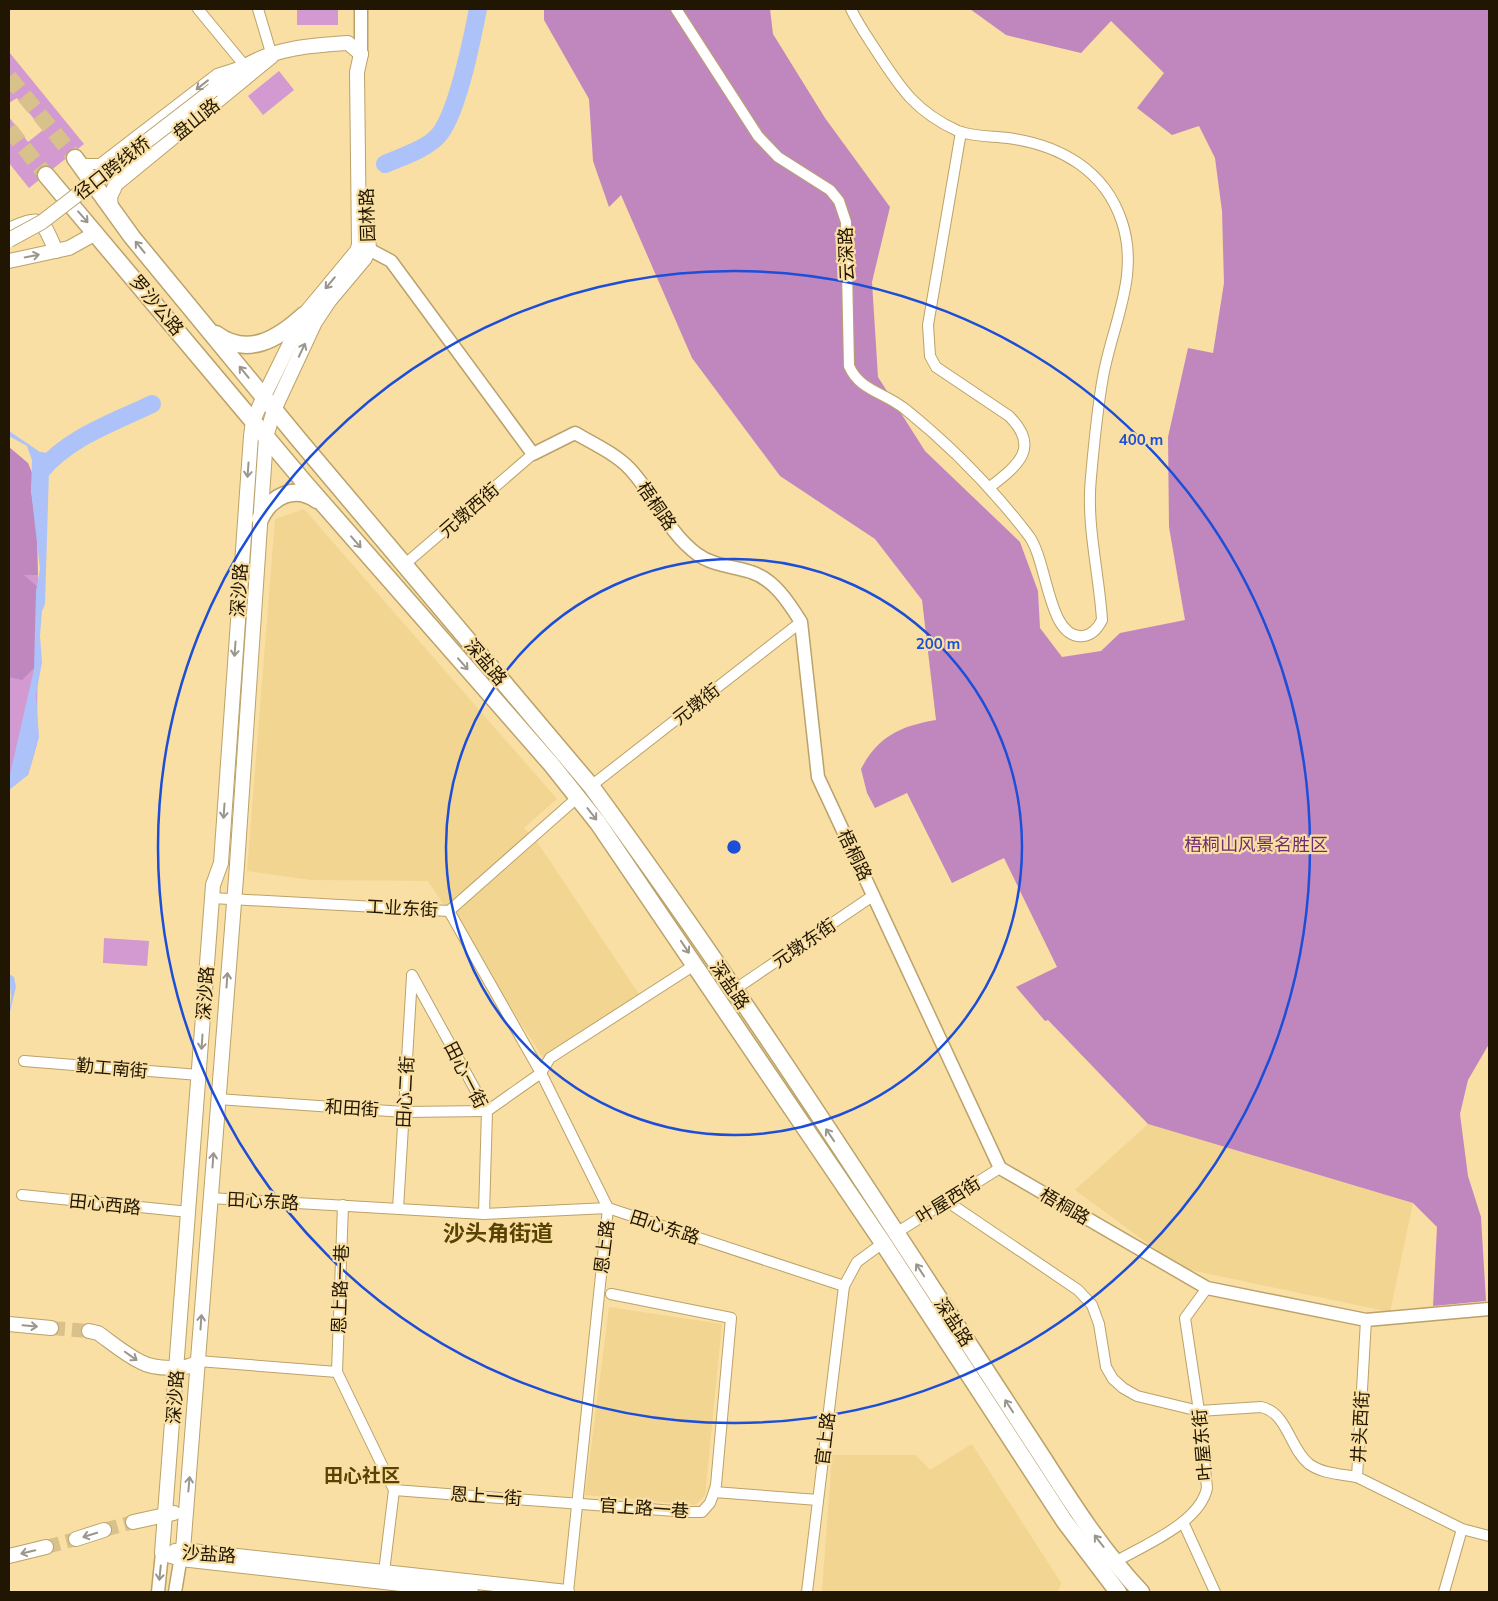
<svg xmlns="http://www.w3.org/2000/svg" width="1498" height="1601" viewBox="0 0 1498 1601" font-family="Mulish,'Noto Sans SC',sans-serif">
<rect width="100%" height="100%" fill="#f9dfa3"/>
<g fill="#f2d591">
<polygon points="304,509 557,799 524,828 537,842 641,997 544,1059 428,881 311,880 247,871 275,519"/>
<polygon points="1148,1124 1413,1203 1390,1312 1181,1268 1075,1190"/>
<polygon points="609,1307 722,1324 705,1496 695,1505 585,1495"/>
<polygon points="972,1444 1061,1583 1058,1592 822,1591 832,1455 916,1455 930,1470"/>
</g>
<g fill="#d29ad0">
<rect x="297" y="9" width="41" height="16"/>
<polygon points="9,52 84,144 29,188 9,163 9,117 28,142 43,130 17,98 9,103"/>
<polygon points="279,71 294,90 263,115 248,96"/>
<polygon points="9,572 38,575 37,744 28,775 9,782"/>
<polygon points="104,938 149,941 147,966 103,963"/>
</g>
<g fill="#c087be">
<path d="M544,9h226l3,25 52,84 65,89 -18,75 6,95 47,74 95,91 18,49 2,37 22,29 39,-6 19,-18 65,-13 -16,-93 -1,-90 20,-89 25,5 11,-70 -2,-72 -7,-53 -16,-32 -27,9 -35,-27 27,-35 -53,-52 -30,32 -75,-18 -36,-26h519v1035l-21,36 -8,34 8,62 13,41 5,84 -53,5 4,-79 -24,-24 -265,-79 -100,-104 -3,1 -29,-34 41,-20 -53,-109 -52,25 -45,-90 -32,15 -8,-15 -6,-24c17,-33 40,-43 75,-49l-14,-120 -47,-61 -95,-63 -88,-118 -71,-163 -12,12 -16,-46 -4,-62 -45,-79z"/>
<polygon points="9,447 28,463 33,475 31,490 37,533 38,575 24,575 41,590 37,665 22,680 9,677"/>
</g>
<g fill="#acc2f9">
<polygon points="9,431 40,452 48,453 51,467 49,470 45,604 42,611 40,636 42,662 36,695 39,737 28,775 9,790 9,779 34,669 36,591 40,569 31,490 32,460 27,446 9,436"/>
<polygon points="9,974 14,977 16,987 9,1016 11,997"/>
</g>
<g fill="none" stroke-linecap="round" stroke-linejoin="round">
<g stroke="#acc2f9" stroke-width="18">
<path d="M385,164c16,-7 39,-14 52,-27 20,-20 35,-98 41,-128"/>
<path d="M41,471c28,-34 72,-48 111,-67"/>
</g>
<g stroke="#d8c18b" stroke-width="14" stroke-dasharray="14 7" stroke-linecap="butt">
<polyline points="51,1328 89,1331"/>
<polyline points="104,1530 133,1522"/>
<polyline points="46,1547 76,1539"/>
</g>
<g stroke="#d8c18b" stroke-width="16" stroke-dasharray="16 8" stroke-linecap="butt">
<polyline points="9,77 75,158"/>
<polyline points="9,129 46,175"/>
</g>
<g stroke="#bba269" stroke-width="12">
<g id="minor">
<polyline points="198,9 245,66"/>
<polyline points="258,9 272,56"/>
<path d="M676,9l82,127 20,21 52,33 9,11 7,21 3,144c11,25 35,26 56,43 46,37 88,80 124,127 19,26 19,104 54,100 10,-1 15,-8 19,-16 -3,-48 -16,-95 -11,-143 3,-33 6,-67 12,-100 9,-52 37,-101 19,-155 -17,-52 -62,-77 -114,-84 -15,-2 -35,-1 -50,-7 -42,-19 -57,-42 -81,-79 -9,-14 -19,-28 -26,-43"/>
<path d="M961,132l-33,193 2,31 6,11 73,49c32,32 9,49 -19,71"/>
<polyline points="80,164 100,164 217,74 242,66"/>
<polyline points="404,565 533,454"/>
<polyline points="591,786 801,622"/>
<polyline points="212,898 449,911 578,797"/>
<polyline points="449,911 541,1073 608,1208 568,1592"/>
<polyline points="412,975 487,1111 484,1214"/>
<polyline points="734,990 874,895"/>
<polyline points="24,1061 199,1075"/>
<polyline points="218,1099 404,1112 487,1111 541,1073 550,1058 696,964"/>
<polyline points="22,1195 189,1212"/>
<polyline points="210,1198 484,1214 608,1208 844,1286 857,1262 883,1243"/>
<path d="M945,1200l133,90 14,15 7,19 7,43 7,12 10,9 14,8 62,15 62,-4c27,6 28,41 48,57 14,10 32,10 48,13"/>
<polyline points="343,1205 337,1372 394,1490 384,1572"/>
<polyline points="398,1209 412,976"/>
<polyline points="896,1233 1000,1168"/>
<polyline points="611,1294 731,1318 716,1485 714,1492"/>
<polyline points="1366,1320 1357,1477 1462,1529 1489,1536"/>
<polyline points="198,1361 337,1372"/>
<polyline points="394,1490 688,1512 702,1512 710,1503 714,1492 818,1500"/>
<polyline points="1183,1522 1215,1592"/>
<path d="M1115,1562c29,-17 85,-39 92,-74l-8,-77 -14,-93 22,-30"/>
<polyline points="807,1592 844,1286"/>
<polyline points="1444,1592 1462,1529"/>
</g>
</g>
<g stroke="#bba269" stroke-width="15">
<g id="tertiary">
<polyline points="361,54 361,9"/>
<path d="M361,245l30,16 142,193 42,-21c19,11 39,20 54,35 26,27 37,63 68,86 16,12 36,12 54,18 23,7 38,31 50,50l17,155 182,391 207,120 159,32 123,-11"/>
<polyline points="158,1592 162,1553"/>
<polyline points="175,1592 182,1550"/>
</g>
</g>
<g stroke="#bba269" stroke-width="16">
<g id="secondary">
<path d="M213,90c10,-7 20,-16 31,-23 29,-19 70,-22 104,-24l13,11"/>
<polyline points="111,209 110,197 116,184 272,56"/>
<path d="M9,230c34,-15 32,-12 47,21"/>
<polyline points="9,261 69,248 96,233"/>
<polyline points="9,1324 51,1328"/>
<path d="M89,1331l9,2c14,10 28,22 43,29 12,7 48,9 57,-1"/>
<polyline points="133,1522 174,1513"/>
<polyline points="76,1539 104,1530"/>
<polyline points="183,1550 237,865 266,437 274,410 315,322 329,301 365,258 369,249 367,224"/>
<polyline points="175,1551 183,1550 567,1592"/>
<polyline points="162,1553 213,885 221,863 251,436 253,421 264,396 304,315 357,251 359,245 357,72 361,54"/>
<polyline points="165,1554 181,1559 471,1592"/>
<polyline points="9,1556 46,1547"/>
</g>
</g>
<g stroke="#bba269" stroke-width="19">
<g id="primary">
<path d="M75,158l57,79 168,204 291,345c124,169 239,345 353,520 33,51 66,101 99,152 30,47 60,94 98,134"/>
<polyline points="46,175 304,482 551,764 598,823 883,1243 1065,1522 1118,1592"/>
<path d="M216,334c32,24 63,4 88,-19"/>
<path d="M260,519c11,-23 35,-35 57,-19"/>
</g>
</g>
<use href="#minor" stroke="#fff" stroke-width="10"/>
<use href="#tertiary" stroke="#fff" stroke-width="12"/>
<use href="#secondary" stroke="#fff" stroke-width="14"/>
<use href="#primary" stroke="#fff" stroke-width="16"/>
<g stroke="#bba269" stroke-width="16" stroke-linecap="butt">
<polyline id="secondary-bridge" points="9,240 42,222 213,90"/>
</g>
<use href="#secondary-bridge" stroke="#fff" stroke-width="14"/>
</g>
<defs><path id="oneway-shaft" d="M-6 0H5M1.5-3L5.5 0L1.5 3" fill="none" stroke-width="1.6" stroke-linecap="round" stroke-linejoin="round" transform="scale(1.25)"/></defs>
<g stroke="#9b968d">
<use href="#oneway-shaft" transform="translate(202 85) rotate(142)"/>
<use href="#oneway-shaft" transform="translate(83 217) rotate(49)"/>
<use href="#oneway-shaft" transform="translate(140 247) rotate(-129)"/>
<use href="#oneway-shaft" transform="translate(32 256) rotate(-11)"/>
<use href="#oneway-shaft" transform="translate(330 283) rotate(130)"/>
<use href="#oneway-shaft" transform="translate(302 350) rotate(-65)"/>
<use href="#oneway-shaft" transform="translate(244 372) rotate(-129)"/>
<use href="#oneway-shaft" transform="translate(248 470) rotate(94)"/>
<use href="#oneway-shaft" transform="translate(356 542) rotate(49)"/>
<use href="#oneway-shaft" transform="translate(235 649) rotate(94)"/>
<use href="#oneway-shaft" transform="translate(463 664) rotate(49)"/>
<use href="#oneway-shaft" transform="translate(224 811) rotate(94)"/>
<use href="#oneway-shaft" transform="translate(592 814) rotate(52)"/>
<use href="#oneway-shaft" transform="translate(685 947) rotate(56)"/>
<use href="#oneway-shaft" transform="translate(227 980) rotate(-86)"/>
<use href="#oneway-shaft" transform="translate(202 1042) rotate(94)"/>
<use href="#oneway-shaft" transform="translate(830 1135) rotate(-124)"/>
<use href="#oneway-shaft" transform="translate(213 1160) rotate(-86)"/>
<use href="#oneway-shaft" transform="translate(920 1270) rotate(-123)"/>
<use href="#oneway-shaft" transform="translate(201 1322) rotate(-86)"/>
<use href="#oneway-shaft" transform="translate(30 1326) rotate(5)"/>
<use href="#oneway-shaft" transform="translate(131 1356) rotate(35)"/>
<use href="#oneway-shaft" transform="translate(1009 1406) rotate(-123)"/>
<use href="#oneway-shaft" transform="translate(189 1484) rotate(-85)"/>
<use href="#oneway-shaft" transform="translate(90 1535) rotate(163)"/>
<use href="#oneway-shaft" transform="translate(1099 1541) rotate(-128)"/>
<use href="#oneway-shaft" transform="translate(28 1552) rotate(166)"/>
<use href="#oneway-shaft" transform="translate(160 1573) rotate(96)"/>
</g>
<g fill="none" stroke="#1d4ed8" stroke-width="2.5">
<circle cx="734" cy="847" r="288"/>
<circle cx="734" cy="847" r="576"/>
</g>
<g text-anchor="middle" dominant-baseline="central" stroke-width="4.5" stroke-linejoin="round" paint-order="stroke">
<g font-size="18" fill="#201601" stroke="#f9dfa3">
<text transform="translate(196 119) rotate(-39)">盘山路</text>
<text transform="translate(112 168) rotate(-38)">径口跨线桥</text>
<text transform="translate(367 215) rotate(-92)">园林路</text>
<text transform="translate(846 254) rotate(-92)">云深路</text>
<text transform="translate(157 305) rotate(50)">罗沙公路</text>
<text transform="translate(657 506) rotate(55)">梧桐路</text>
<text transform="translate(469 510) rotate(-41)">元墩西街</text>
<text transform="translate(239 590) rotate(-86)">深沙路</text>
<text transform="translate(486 662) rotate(50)">深盐路</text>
<text transform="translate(696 704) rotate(-38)">元墩街</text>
<text transform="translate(855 855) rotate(64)">梧桐路</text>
<text transform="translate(402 908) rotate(3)">工业东街</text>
<text transform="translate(804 943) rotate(-34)">元墩东街</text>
<text transform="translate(730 985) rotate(56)">深盐路</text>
<text transform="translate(205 993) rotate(-86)">深沙路</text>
<text transform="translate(112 1068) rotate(5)">勤工南街</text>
<text transform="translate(466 1075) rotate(63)">田心一街</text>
<text transform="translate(405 1092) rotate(-87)">田心二街</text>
<text transform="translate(352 1108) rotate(4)">和田街</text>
<text transform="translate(948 1200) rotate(-32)">叶屋西街</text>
<text transform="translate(263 1201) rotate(3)">田心东路</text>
<text transform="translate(105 1204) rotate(6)">田心西路</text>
<text transform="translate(1065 1206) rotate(30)">梧桐路</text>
<text transform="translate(665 1227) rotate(18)">田心东路</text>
<text transform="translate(604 1247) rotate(-83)">恩上路</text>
<text transform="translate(340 1289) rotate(-88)">恩上路一巷</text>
<text transform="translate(954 1322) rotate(57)">深盐路</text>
<text transform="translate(175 1397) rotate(-86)">深沙路</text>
<text transform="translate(1360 1427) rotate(-87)">井头西街</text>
<text transform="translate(825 1439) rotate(-83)">官上路</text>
<text transform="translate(1202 1445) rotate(-95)">叶屋东街</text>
<text transform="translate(486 1496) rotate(4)">恩上一街</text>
<text transform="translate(644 1508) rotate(4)">官上路一巷</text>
<text transform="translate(209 1554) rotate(4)">沙盐路</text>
</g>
<g font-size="18" fill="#702c70" stroke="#f9dfa3">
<text x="1256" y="844">梧桐山风景名胜区</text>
</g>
<g font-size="19" font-weight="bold" fill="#594300" stroke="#f9dfa3">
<text x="362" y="1475">田心社区</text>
</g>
<g font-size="22" font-weight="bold" fill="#594300" stroke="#f9dfa3">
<text x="498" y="1233">沙头角街道</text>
</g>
</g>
<circle cx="734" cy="847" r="8" fill="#1d4ed8" stroke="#f9dfa3" stroke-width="2.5"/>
<g font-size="15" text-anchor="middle" font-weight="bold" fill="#1d4ed8" stroke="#f9dfa3" stroke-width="4.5" stroke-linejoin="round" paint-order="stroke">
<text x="1141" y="445">400 m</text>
<text x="938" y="649">200 m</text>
</g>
<rect width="1498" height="1601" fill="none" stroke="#201601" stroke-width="20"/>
</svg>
